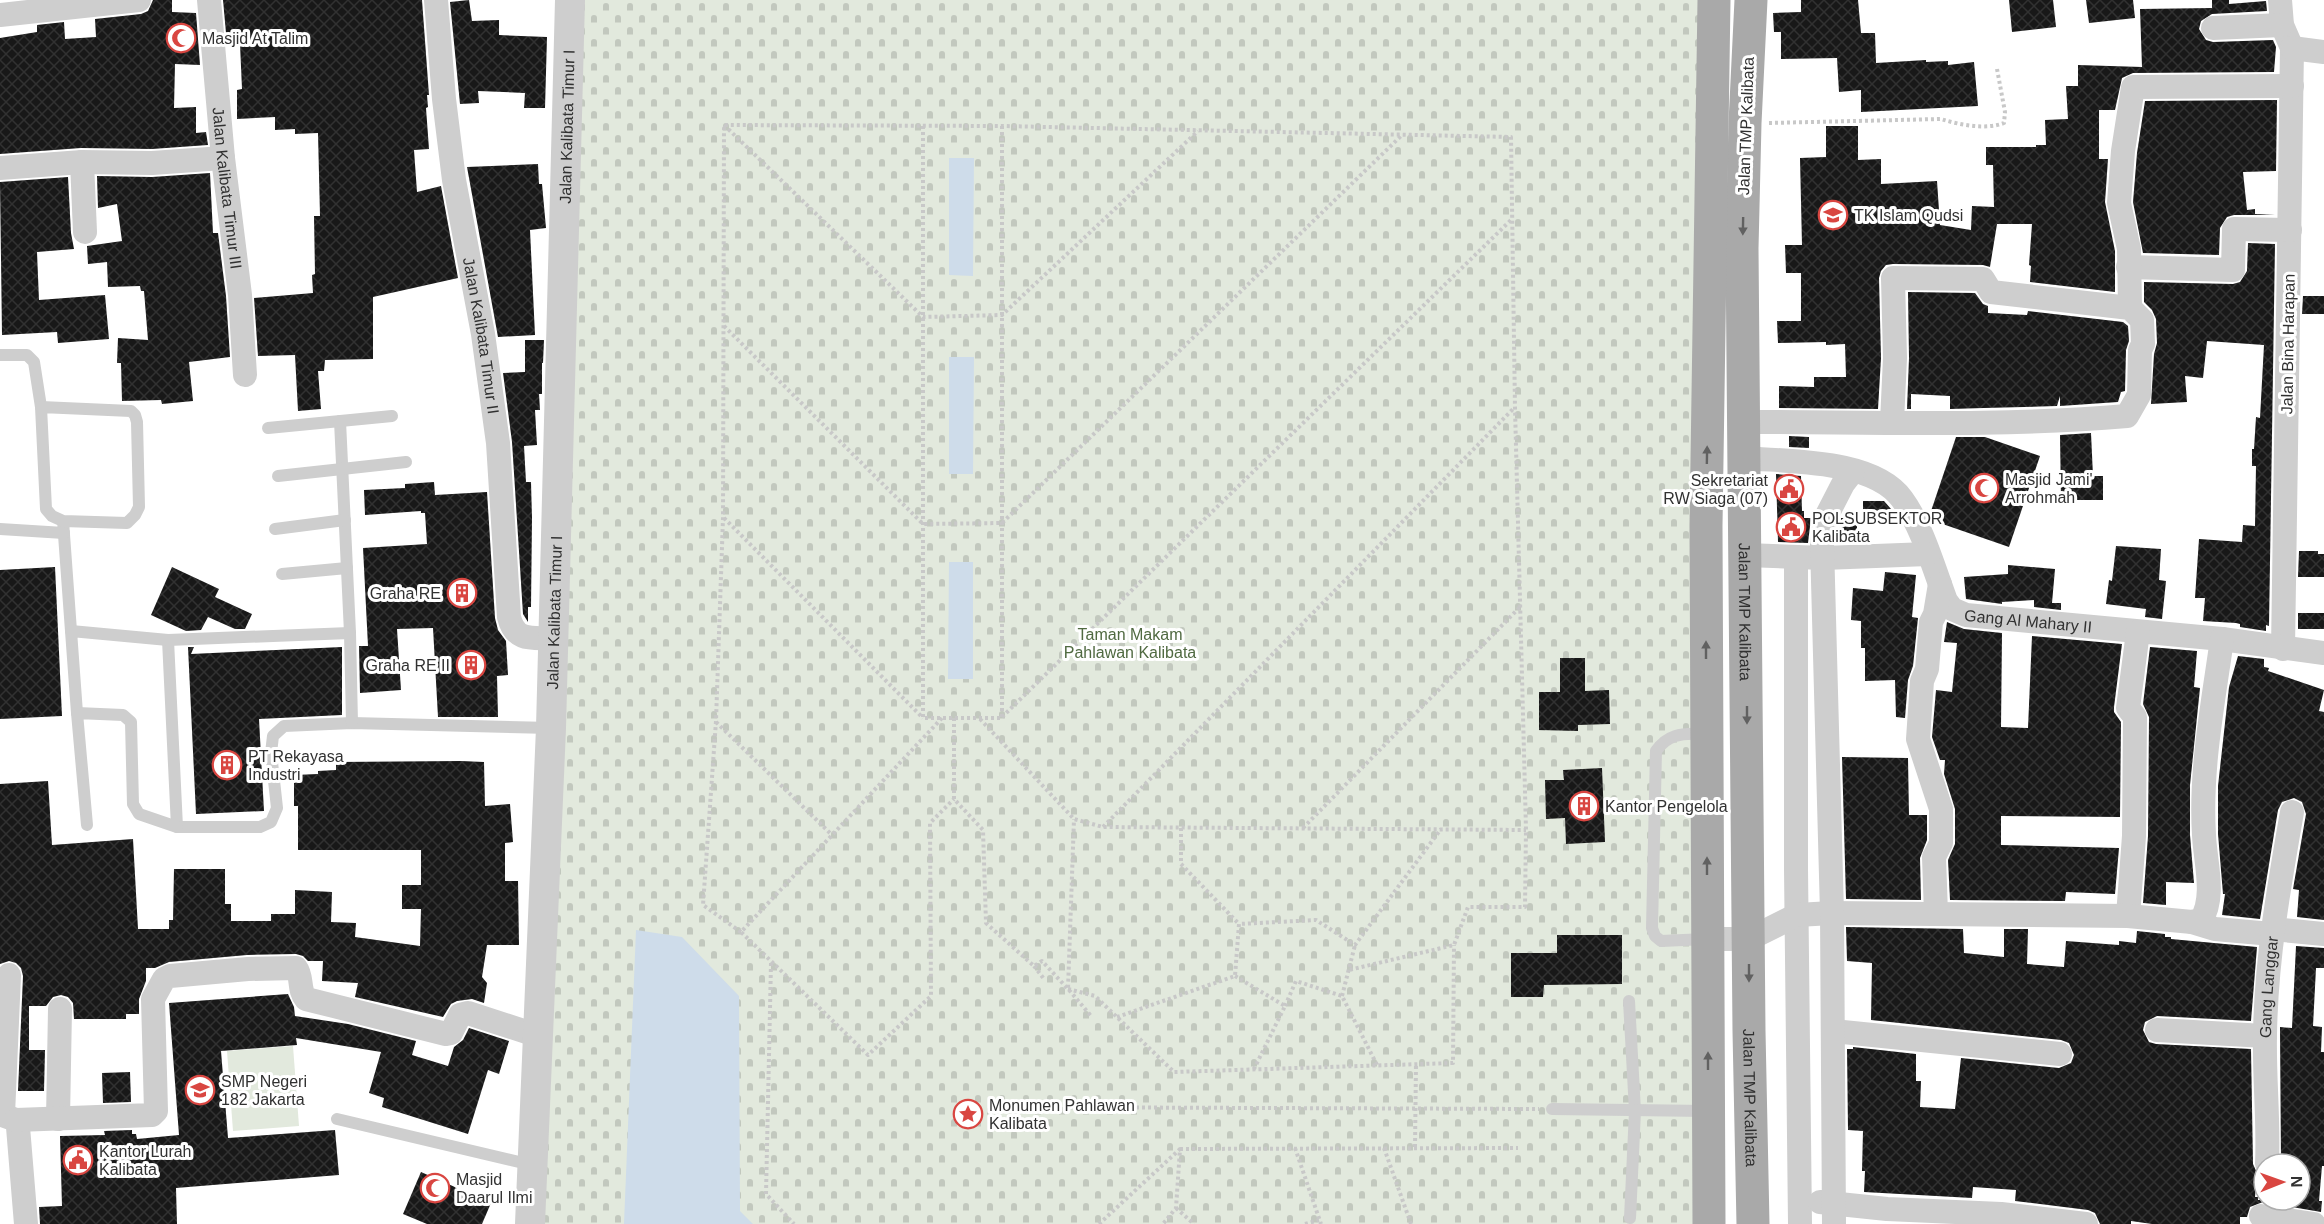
<svg xmlns="http://www.w3.org/2000/svg" width="2324" height="1224" viewBox="0 0 2324 1224" font-family="Arial,sans-serif">
<defs>
<pattern id="cemetery-stones" width="16" height="16" patternUnits="userSpaceOnUse" patternTransform="scale(1.5)"><rect width="16" height="16" fill="#e2e9dd"/><path d="M2 7V4a2 2 0 0 1 4 0v3zM10 15v-3a2 2 0 0 1 4 0v3z" fill="#c2c8be"/></pattern>
<pattern id="building-cross-hatch" width="8" height="8" patternUnits="userSpaceOnUse" patternTransform="scale(1.5)"><rect width="8" height="8" fill="#181818"/><path d="M0 0l8 8M0 8l8-8" fill="none" stroke="#313131"/></pattern>
</defs>
<rect width="100%" height="100%" fill="#fff"/>
<polygon fill="url(#cemetery-stones)" points="570,0 1714,0 1710,1224 532,1224"/>
<polygon fill="#e2e9dd" points="293,1046 299,1126 233,1131 227,1051"/>
<g fill="#cedcea">
<polygon points="949,158 974,158 973,276 949,275"/>
<polygon points="949,357 974,357 973,474 949,474"/>
<polygon points="949,562 973,562 973,679 948,679"/>
<polygon points="636,930 682,937 739,996 740,1211 753,1224 624,1224"/>
</g>
<g fill="url(#building-cross-hatch)">
<polygon points="153,0 172,0 172,12 196,13 200,65 175,64 174,108 196,107 196,133 206,132 208,145 152,149 81,148 0,154 0,38 37,32 37,25 64,22 65,39 96,37 95,19 141,14 148,11"/>
<polygon points="223,0 422,0 429,95 427,95 428,107 426,108 429,149 414,150 417,192 441,186 458,278 373,297 373,359 325,360 324,371 318,371 321,409 298,411 295,355 258,356 254,298 313,293 312,275 315,274 314,216 320,216 318,133 295,134 295,129 275,130 275,117 237,119 237,90 242,89 240,44 227,44"/>
<polygon points="469,0 472,21 499,20 499,35 547,37 545,108 524,108 525,93 478,91 479,103 460,104 450,2"/>
<polygon points="1801,0 1858,0 1861,33 1875,33 1876,63 1926,60 1926,62 1948,61 1948,65 1974,62 1978,106 1861,112 1861,90 1839,92 1837,58 1781,59 1781,32 1774,32 1773,13 1801,12"/>
<polygon points="2009,0 2053,0 2056,27 2012,32"/>
<polygon points="2086,0 2133,0 2135,18 2089,23"/>
<polygon points="2212,0 2229,0 2229,4 2266,1 2267,11 2212,14 2201,21 2199,29 2206,40 2213,42 2273,40 2276,47 2274,72 2133,73 2122,78 2115,110 2099,110 2099,159 2108,159 2105,202 2115,251 2115,292 2030,282 2031,266 2029,265 2032,224 1997,224 1990,267 1983,265 1893,264 1886,265 1881,271 1879,278 1881,358 1878,409 1779,408 1779,386 1814,387 1814,377 1846,377 1845,344 1826,345 1826,342 1778,343 1777,321 1801,321 1801,273 1786,273 1785,245 1802,245 1800,158 1826,157 1826,126 1858,126 1858,160 1881,159 1881,184 1937,181 1940,225 1971,230 1972,206 1994,207 1993,165 1986,165 1986,147 2036,147 2036,145 2046,145 2045,120 2068,119 2066,86 2078,86 2078,65 2142,67 2140,9 2212,8"/>
<polygon points="2277,100 2276,171 2243,172 2247,210 2255,209 2255,214 2275,215 2234,215 2227,217 2220,228 2219,255 2143,253 2133,202 2137,153 2145,101"/>
<polygon points="538,164 539,184 542,184 546,228 530,230 535,335 498,337 467,167"/>
<polygon points="210,173 213,233 218,233 226,296 230,357 189,362 193,401 162,404 161,400 122,401 121,363 117,363 118,338 148,340 144,291 141,291 140,286 108,287 107,262 88,264 87,246 122,241 117,204 98,208 97,176 152,177"/>
<polygon points="68,177 71,233 74,249 37,252 39,300 105,295 109,339 58,343 57,332 2,335 0,182"/>
<polygon points="2248,243 2275,244 2269,626 2266,625 2266,631 2240,627 2240,624 2236,623 2203,621 2205,598 2195,598 2199,539 2242,542 2243,525 2255,526 2256,466 2252,466 2252,449 2254,449 2256,417 2260,418 2264,345 2207,341 2203,378 2185,376 2187,402 2151,404 2154,354 2157,343 2156,319 2152,310 2144,302 2144,282 2233,284 2240,282 2247,271"/>
<polygon points="1908,292 1975,293 1983,304 1988,306 1988,313 2027,315 2028,311 2123,322 2128,326 2129,341 2126,350 2125,391 2121,392 2118,402 2060,406 2060,396 2057,406 1984,408 1950,409 1950,396 1911,394 1911,409 1907,409 1909,358"/>
<polygon points="2303,296 2324,296 2324,314 2302,314"/>
<polygon points="525,340 544,340 543,363 542,363 542,394 539,394 540,410 535,410 537,445 524,446 526,482 531,482 532,518 531,607 528,607 528,622 523,614 512,442 503,373 525,372"/>
<polygon points="2091,433 2093,476 2103,476 2103,500 2061,500 2060,435"/>
<polygon points="1789,436 1809,437 1809,448 1789,447"/>
<polygon points="1956,437 1985,437 2040,456 2009,547 1931,520 1929,517"/>
<polygon points="1776,474 1801,476 1802,511 1804,511 1804,518 1811,518 1808,543 1778,542"/>
<polygon points="434,482 435,495 487,492 495,618 498,630 506,641 508,675 497,676 498,717 438,717 433,628 397,629 401,690 360,693 359,646 368,646 363,548 427,544 425,513 421,513 421,511 365,515 364,490 405,488 405,484"/>
<polygon points="1863,501 1884,501 1891,509 1891,520 1863,520"/>
<polygon points="1841,518 1857,518 1857,542 1836,543"/>
<polygon points="2116,546 2161,549 2159,580 2166,581 2162,619 2145,617 2146,609 2106,604 2109,580 2112,581"/>
<polygon points="2299,551 2318,551 2318,554 2324,554 2324,577 2298,577"/>
<polygon points="2008,565 2055,569 2052,603 2061,603 2061,610 2034,607 2034,600 2002,602 2002,604 1966,599 1964,577 2008,574"/>
<polygon points="55,567 62,716 0,719 0,570"/>
<polygon points="172,567 219,589 215,597 252,614 245,629 235,629 208,617 201,630 186,631 151,615"/>
<polygon points="1885,572 1916,575 1912,617 1918,618 1913,666 1908,680 1905,718 1896,717 1895,680 1865,681 1865,648 1861,648 1861,621 1851,620 1853,588 1883,591"/>
<rect x="2298" y="613" width="26" height="16"/>
<polygon points="1947,622 1964,629 2002,633 2001,727 2028,728 2032,636 2122,644 2114,707 2114,712 2121,722 2120,817 2001,816 2001,845 2119,848 2115,894 2066,892 2065,901 1950,900 1948,860 1955,844 1955,809 1944,774 1945,760 1940,760 1932,737 1936,690 1952,692 1957,643 1944,642"/>
<polygon points="188,647 194,647 191,654 342,647 342,715 259,719 264,811 196,814"/>
<polygon points="2150,647 2197,651 2194,687 2200,688 2190,785 2190,835 2194,883 2166,882 2166,905 2143,903 2148,836 2149,717 2143,704"/>
<polygon points="2238,656 2264,659 2264,667 2269,668 2268,671 2324,690 2319,711 2324,712 2324,920 2297,917 2299,890 2293,889 2306,814 2302,802 2294,798 2282,802 2278,810 2260,919 2222,915 2225,894 2223,894 2218,834 2218,786 2229,687"/>
<polygon points="1560,658 1585,658 1585,691 1609,690 1610,724 1578,725 1578,731 1539,730 1539,692 1560,692"/>
<polygon points="1842,757 1908,758 1909,815 1927,815 1927,840 1920,858 1921,900 1846,899"/>
<polygon points="461,761 484,762 485,806 510,804 513,842 505,843 505,881 518,881 519,945 487,945 482,977 487,983 484,1003 472,999 457,1001 451,1004 443,1017 355,997 358,983 322,981 323,961 308,961 303,956 296,954 247,955 169,962 155,968 146,968 146,981 139,999 139,1014 126,1014 126,1019 74,1019 73,1003 68,997 61,995 53,997 46,1006 29,1006 29,1050 45,1050 44,1091 18,1091 23,976 21,968 16,963 9,961 0,964 0,784 48,781 52,845 133,839 138,929 169,929 169,920 173,920 174,869 225,869 225,904 231,904 231,921 271,921 271,914 295,914 295,890 332,892 331,922 356,923 355,937 420,946 421,909 402,909 402,885 421,885 421,850 298,850 298,806 294,806 294,775 318,774 318,771 336,770 336,762"/>
<polygon points="1602,768 1605,842 1566,844 1565,818 1546,819 1545,780 1564,780 1563,770"/>
<polygon points="1846,927 1963,929 1964,953 2004,957 2004,929 2028,929 2027,964 2064,967 2066,941 2119,945 2119,941 2136,943 2137,931 2165,934 2165,937 2171,937 2171,939 2257,947 2251,1021 2157,1016 2145,1022 2143,1030 2149,1042 2156,1044 2251,1049 2253,1164 2257,1173 2255,1197 2258,1197 2258,1200 2300,1200 2300,1164 2281,1164 2280,1027 2292,1028 2296,946 2324,948 2324,968 2316,968 2313,1026 2322,1027 2321,1052 2324,1052 2324,1166 2322,1166 2319,1201 2322,1201 2321,1212 2263,1202 2250,1207 2247,1217 2240,1217 2240,1224 2152,1224 2131,1221 2131,1224 2100,1224 2095,1213 2088,1210 2015,1201 2016,1190 1973,1187 1972,1198 1864,1192 1865,1171 1862,1171 1863,1131 1848,1130 1847,1049 1853,1049 1853,1047 1916,1054 1916,1081 1921,1081 1920,1107 1955,1109 1961,1058 2059,1068 2071,1063 2074,1055 2069,1043 2061,1040 1871,1020 1872,963 1847,961"/>
<polygon points="1557,935 1622,935 1622,984 1544,985 1543,997 1511,997 1511,953 1557,953"/>
<polygon points="288,994 294,1007 295,1016 348,1024 416,1041 412,1055 448,1066 454,1047 463,1040 469,1028 509,1041 499,1074 488,1070 468,1134 382,1107 384,1098 369,1093 381,1052 296,1038 297,1045 221,1051 228,1138 335,1130 339,1175 176,1188 177,1224 40,1224 39,1207 62,1206 60,1136 105,1135 104,1131 132,1130 132,1134 136,1134 137,1139 179,1135 169,1003"/>
<polygon points="130,1072 131,1102 103,1103 102,1073"/>
<polygon points="421,1172 491,1203 482,1224 427,1224 403,1214"/>
</g>
<g fill="none" stroke-linecap="round" stroke-linejoin="round">
<g stroke="#c8c8c8" stroke-width="4" stroke-dasharray="3 3" stroke-linecap="butt">
<path d="M1769,123l172,-4c19,6 45,11 63,4l1,-11 -8,-43"/>
<polyline points="724,125 923,317 1002,315 1198,131"/>
<polyline points="923,126 923,718 1002,718 1002,126"/>
<polyline points="724,326 923,524 1002,523 1402,135"/>
<polyline points="724,518 923,718"/>
<polyline points="1002,717 1512,219"/>
<polyline points="942,718 741,932 868,1055 931,996 930,823 954,799"/>
<polyline points="954,718 954,799 983,830 986,923 1034,966 1042,961 1068,989 1074,819"/>
<polyline points="980,719 1074,819 1103,827 1526,830"/>
<polyline points="716,722 832,835"/>
<polyline points="1103,827 1514,408"/>
<polyline points="1181,828 1181,864 1239,924"/>
<polyline points="1303,828 1520,607"/>
<polyline points="741,932 703,905 716,721 723,518 724,125 1002,126 1511,137 1515,408 1526,830 1525,907 1468,907 1454,945 1349,970"/>
<polyline points="771,963 766,1194 794,1224"/>
<polyline points="1034,966 1044,979"/>
<polyline points="1235,976 1285,1006 1254,1069"/>
<polyline points="1068,989 1095,996 1174,1072 1453,1063 1454,945"/>
<polyline points="1069,990 1091,1016"/>
<polyline points="1342,996 1355,945"/>
<polyline points="1285,1006 1296,981 1342,996 1377,1065"/>
<polyline points="1117,1017 1235,976 1239,924 1316,920 1355,945 1441,829"/>
<polyline points="992,1107 1539,1109"/>
<polyline points="1415,1147 1416,1064"/>
<polyline points="1295,1148 1321,1224"/>
<polyline points="1384,1148 1411,1224"/>
<polyline points="1180,1149 1518,1148"/>
<polyline points="1176,1208 1194,1224"/>
<polyline points="1099,1224 1180,1149 1176,1208 1163,1224"/>
<polyline points="1305,1224 1319,1220"/>
</g>
<g stroke="#cecece" stroke-width="12">
<polyline points="0,355 27,355 34,362 41,407"/>
<polyline points="340,421 350,633"/>
<polyline points="268,428 392,416"/>
<polyline points="278,476 406,462"/>
<polyline points="63,521 52,516 46,509 41,407 131,411 135,415 137,422 139,507 135,515 127,523 63,521 71,631"/>
<polyline points="0,529 64,533"/>
<polyline points="275,529 345,520"/>
<polyline points="282,574 347,568"/>
<polyline points="168,640 177,827 260,827 271,822 277,808 271,753 273,736 284,726 352,723 551,728"/>
<polyline points="77,713 71,631 168,640 350,633 352,723"/>
<path d="M1700,734c-19,-1 -33,1 -44,17l-4,177 3,8 6,5 45,-2"/>
<polyline points="87,825 77,713 123,715 131,722 133,804 139,814 177,827"/>
<polyline points="1629,1001 1635,1111 1630,1218"/>
<polyline points="1552,1109 1707,1111"/>
<polyline points="337,1119 532,1165"/>
</g>
<g stroke="#cecece" stroke-width="24">
<path id="s1" d="M209,0l14,158 17,137 5,80"/>
<path id="s2" d="M436,0l8,99 10,81 29,154 15,109 11,174c6,25 23,21 45,21"/>
<polyline points="2280,0 2282,25 2292,48 2283,649"/>
<polyline points="0,15 139,0"/>
<polyline points="2213,28 2282,25"/>
<polyline points="2292,48 2324,52"/>
<polyline points="82,162 85,232"/>
<polyline points="0,168 82,162 152,163 223,158"/>
<polyline points="2128,267 2233,270 2234,229 2290,230"/>
<polyline points="2130,308 2129,249 2119,203 2123,151 2133,87 2292,86"/>
<path d="M1745,422c127,0 255,5 382,-6l12,-21 1,-45 3,-6 -1,-24 -12,-12 -139,-16 -8,-13 -90,-1 2,80 -3,64"/>
<path id="s3" d="M1745,458c45,4 128,1 157,41 20,27 32,70 44,102l6,8 14,6 256,24 102,14"/>
<polyline points="1746,555 1823,558 1928,554"/>
<polyline points="1796,557 1796,869 1800,1224"/>
<polyline points="1936,914 1934,857 1941,843 1941,809 1918,739 1922,681 1927,669 1931,622 1935,614 1940,584"/>
<polyline points="2128,916 2134,836 2135,717 2128,708 2138,632"/>
<polyline points="2192,922 2215,929 2272,934"/>
<polyline points="2272,929 2324,934"/>
<path d="M1707,939h42l48,-24 35,-2 296,3 64,6 9,-2c15,-23 4,-59 3,-85 -4,-66 9,-131 18,-196"/>
<polyline points="2157,1030 2265,1036"/>
<polyline points="1833,1031 2060,1054"/>
<polyline points="2,1115 16,1120 18,1127 26,1224"/>
<polyline points="3,1115 9,975"/>
<polyline points="58,1119 60,1009"/>
<path d="M16,1120l136,-5 4,-4 -3,-112 11,-20 6,-3 78,-7 48,-1c7,9 2,22 10,31l140,35 5,-1 9,-18 8,-2 71,23"/>
<path id="s4" d="M2267,1164c2,-43 -3,-86 -2,-129 1,-75 14,-149 27,-223"/>
<polyline points="1820,1202 1887,1209 2001,1214 2086,1224"/>
<polyline points="2261,1216 2314,1224"/>
<polyline points="1834,1224 1832,913 1822,544 1825,519 1843,484 1853,471"/>
</g>
<path stroke="#cecece" stroke-width="30" id="s5" d="M530,1224l21,-496 19,-728"/>
<g stroke="#a9a9a9" stroke-width="33">
<path id="s6" d="M1751,0l-6,123 -3,125 7,783 4,193"/>
<polyline points="1709,1224 1706,526 1714,0"/>
</g>
</g>
<defs><path id="oneway-solid" d="M-6-.8H1V-3.2L6.5 0L1 3.2V.8H-6Z" transform="scale(1.5)"/></defs>
<g fill="#616161">
<use href="#oneway-solid" transform="translate(1743 226) rotate(91)"/>
<use href="#oneway-solid" transform="translate(1707 455) rotate(-89)"/>
<use href="#oneway-solid" transform="translate(1706 650) rotate(-90)"/>
<use href="#oneway-solid" transform="translate(1747 715) rotate(90)"/>
<use href="#oneway-solid" transform="translate(1707 866) rotate(-90)"/>
<use href="#oneway-solid" transform="translate(1749 973) rotate(90)"/>
<use href="#oneway-solid" transform="translate(1708 1061) rotate(-90)"/>
</g>
<defs>
<g id="mosque-ring" transform="scale(1.5)"><circle r="9.5" fill="#fff" stroke="#d94641" stroke-width="1.5"/><path d="M3.5-4.9A6 6 0 1 0 3.5 4.9A5 5 0 1 1 3.5-4.9Z" fill="#d94641"/></g>
<g id="school-ring" transform="scale(1.5)"><circle r="9.5" fill="#fff" stroke="#d94641" stroke-width="1.5"/><path d="M0-5L7-2L0 1L-7-2ZM-4 1L0 2.5L4 1V4Q0 6-4 4Z" fill="#d94641"/></g>
<g id="civic-ring" transform="scale(1.5)"><circle r="9.5" fill="#fff" stroke="#d94641" stroke-width="1.5"/><path d="M-.6-6.5H3V-4.5H.6V-3L4-1V1h2V6H-6V1h2V-1L-.6-3ZM-1.2 2.5V6h2.4V2.5Z" fill="#d94641"/></g>
<g id="building-ring" transform="scale(1.5)"><circle r="9.5" fill="#fff" stroke="#d94641" stroke-width="1.5"/><path d="M-4-6H4V6H1V3H-1V6H-4ZM-2.5-4.3h1.7v1.8h-1.7ZM.8-4.3h1.7v1.8H.8ZM-2.5-1h1.7V.8h-1.7ZM.8-1h1.7V.8H.8Z" fill="#d94641"/></g>
<g id="sight-ring" transform="scale(1.5)"><circle r="9.5" fill="#fff" stroke="#d94641" stroke-width="1.5"/><path d="M0-6L1.8-2.2L6-1.7L2.9 1.2L3.7 5.4L0 3.3L-3.7 5.4L-2.9 1.2L-6-1.7L-1.8-2.2Z" fill="#d94641"/></g>
</defs>
<g fill-rule="evenodd">
<use href="#mosque-ring" x="181" y="38"/>
<use href="#school-ring" x="1833" y="215"/>
<use href="#mosque-ring" x="1984" y="488"/>
<use href="#civic-ring" x="1789" y="489"/>
<use href="#civic-ring" x="1791" y="527"/>
<use href="#building-ring" x="462" y="593"/>
<use href="#building-ring" x="471" y="665"/>
<use href="#building-ring" x="227" y="765"/>
<use href="#building-ring" x="1584" y="806"/>
<use href="#school-ring" x="200" y="1090"/>
<use href="#sight-ring" x="968" y="1114"/>
<use href="#civic-ring" x="78" y="1160"/>
<use href="#mosque-ring" x="435" y="1188"/>
</g>
<g text-anchor="middle" dominant-baseline="central" stroke-width="6" stroke-linejoin="round" paint-order="stroke">
<g font-size="16" fill="#313131" stroke="#fff" text-anchor="start">
<text x="202" y="38">Masjid At Talim</text>
<text x="1854" y="215">TK Islam Qudsi</text>
<text x="2005" y="479">Masjid Jami'<tspan x="2005" dy="18">Arrohmah</tspan></text>
<text x="1768" y="480" text-anchor="end">Sekretariat<tspan x="1768" dy="18">RW Siaga (07)</tspan></text>
<text x="1812" y="518">POLSUBSEKTOR<tspan x="1812" dy="18">Kalibata</tspan></text>
<text x="441" y="593" text-anchor="end">Graha RE</text>
<text x="450" y="665" text-anchor="end">Graha RE II</text>
<text x="248" y="756">PT Rekayasa<tspan x="248" dy="18">Industri</tspan></text>
<text x="1605" y="806">Kantor Pengelola</text>
<text x="221" y="1081">SMP Negeri<tspan x="221" dy="18">182 Jakarta</tspan></text>
<text x="989" y="1105">Monumen Pahlawan<tspan x="989" dy="18">Kalibata</tspan></text>
<text x="99" y="1151">Kantor Lurah<tspan x="99" dy="18">Kalibata</tspan></text>
<text x="456" y="1179">Masjid<tspan x="456" dy="18">Daarul Ilmi</tspan></text>
</g>
<g font-size="16" fill="#313131" stroke="#fff">
<text stroke="none"><textPath href="#s5" startOffset="1098">Jalan Kalibata Timur I</textPath></text>
<text transform="translate(1746 126) rotate(-88)">Jalan TMP Kalibata</text>
<text stroke="none"><textPath href="#s1" startOffset="189">Jalan Kalibata Timur III</textPath></text>
<text stroke="none"><textPath href="#s2" startOffset="339">Jalan Kalibata Timur II</textPath></text>
<text transform="translate(2288 344) rotate(-89)">Jalan Bina Harapan</text>
<text stroke="none"><textPath href="#s5" startOffset="612">Jalan Kalibata Timur I</textPath></text>
<text stroke="none"><textPath href="#s6" startOffset="612">Jalan TMP Kalibata</textPath></text>
<text stroke="none"><textPath href="#s3" startOffset="366">Gang Al Mahary II</textPath></text>
<text stroke="none"><textPath href="#s4" startOffset="177">Gang Langgar</textPath></text>
<text stroke="none"><textPath href="#s6" startOffset="1098">Jalan TMP Kalibata</textPath></text>
</g>
<g font-size="16" fill="#506a41" stroke="#fff">
<text x="1130" y="634">Taman Makam<tspan x="1130" dy="18">Pahlawan Kalibata</tspan></text>
</g>
</g>
<g transform="translate(2282 1182) rotate(89)"><circle r="28" fill="#ffffff" stroke="#adadad" stroke-width="1.5"/>
<path d="M0-4.5L10 22L0 15L-10 22Z" fill="#d94641"/>
<text y="-9" font-size="16" font-weight="bold" text-anchor="middle" fill="#313131">N</text>
</g>
</svg>
